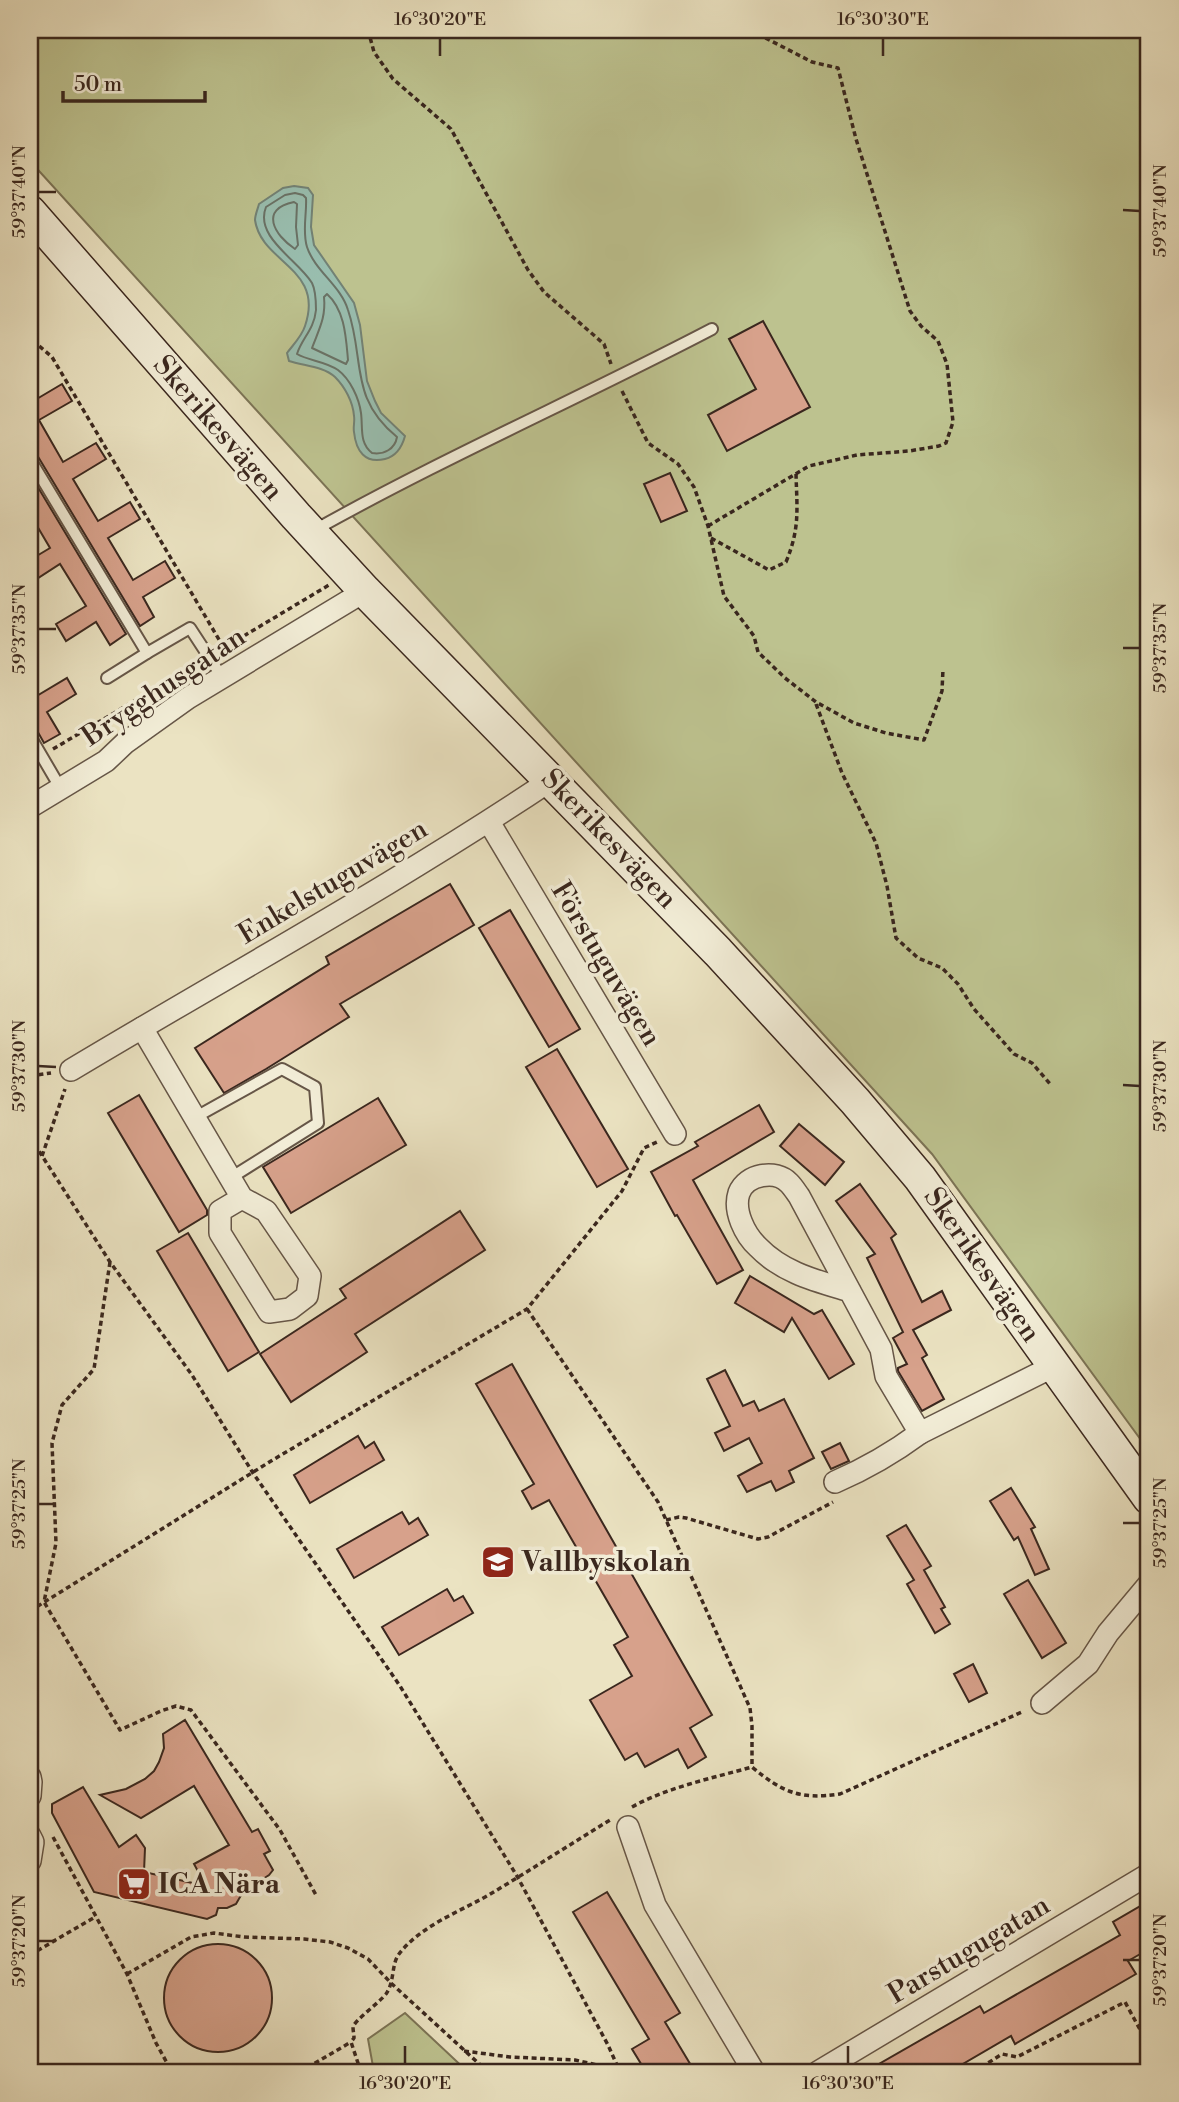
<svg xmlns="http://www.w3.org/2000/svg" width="1179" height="2102" viewBox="0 0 1179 2102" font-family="'Libre Bodoni',serif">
<rect width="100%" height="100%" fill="#ebe3c2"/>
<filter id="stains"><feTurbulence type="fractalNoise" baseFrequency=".00286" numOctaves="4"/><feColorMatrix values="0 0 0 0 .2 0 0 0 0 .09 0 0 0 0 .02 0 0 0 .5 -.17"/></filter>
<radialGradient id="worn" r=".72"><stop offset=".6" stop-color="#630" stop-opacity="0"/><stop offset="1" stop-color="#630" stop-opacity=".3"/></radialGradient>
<g fill="#bdc28f" stroke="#7c7456" stroke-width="2">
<polygon points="30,30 1149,30 1149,1451 932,1154 30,161"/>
<polygon points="405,2013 468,2072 374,2072 368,2039"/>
</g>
<path fill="#99beaf" stroke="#738275" stroke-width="2" d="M294,186l14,2 5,7 -2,32 3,18 40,58 6,22 7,56 8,20 6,12 24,23c-3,11 -8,20 -20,23 -20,5 -29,-8 -31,-27 -1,-5 1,-11 0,-16 -1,-14 -9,-29 -19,-39 -12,-11 -31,-11 -46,-16l-2,-8c6,-8 15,-17 18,-27 20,-58 -44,-63 -50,-106 0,-5 3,-12 4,-16l24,-16z"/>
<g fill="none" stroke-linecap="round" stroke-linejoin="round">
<g stroke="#6a7266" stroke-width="2">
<path d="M295,193l8,2 3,3c1,16 -4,33 1,49 8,24 34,39 41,63 17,50 1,88 49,127 -2,12 -13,18 -25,16 -13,-10 -9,-25 -11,-40 -2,-15 -11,-34 -23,-43 -13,-9 -29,-9 -41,-16 5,-16 17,-24 19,-44 0,-8 -1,-21 -4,-27 -14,-23 -58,-46 -46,-76l19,-12z"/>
<path d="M294,202l3,2 -1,23 2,18 -3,4c-21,-14 -36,-40 -1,-47z"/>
<path d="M327,294c18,16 19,44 21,66l-2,4 -34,-16c7,-19 14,-30 12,-51z"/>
</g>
</g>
<g fill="#d7a18b" stroke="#3a271e" stroke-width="2">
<polygon points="763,321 810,407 727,451 708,415 756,389 729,339"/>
<polygon points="62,384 72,401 39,420 63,462 96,443 106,459 73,479 98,521 130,502 140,519 108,538 133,580 165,561 175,578 143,597 154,617 140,626 37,455 30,451 30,403"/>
<polygon points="670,473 687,511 661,522 644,484"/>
<polygon points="30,474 126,634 110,645 96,622 66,641 56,624 86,606 60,564 35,580 30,572 30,560 50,548 30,514"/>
<polygon points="67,678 76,694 47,712 60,734 44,743 30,718 30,700"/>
<polygon points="450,884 474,925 340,1004 349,1017 266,1069 224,1093 195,1048 329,964 326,957"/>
<polygon points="510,910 580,1029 549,1047 479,928"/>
<polygon points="557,1049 628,1169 597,1187 526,1067"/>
<polygon points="139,1095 207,1210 207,1215 179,1232 108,1113"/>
<polygon points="378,1098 406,1145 291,1213 263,1167"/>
<polygon points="759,1105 774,1132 693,1180 743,1270 717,1284 677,1215 675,1216 651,1172 698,1146 695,1142"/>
<polygon points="799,1124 844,1162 825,1185 780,1146"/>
<polygon points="860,1184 896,1234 891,1238 922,1302 942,1291 951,1310 913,1330 927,1355 922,1358 944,1399 922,1411 898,1371 898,1368 907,1364 893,1338 903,1332 867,1258 875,1254 836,1201"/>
<polygon points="460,1211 485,1250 355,1334 367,1352 291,1402 260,1354 346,1298 340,1289"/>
<polygon points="188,1233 259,1352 228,1371 157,1251"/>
<polygon points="750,1276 814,1314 822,1310 854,1364 829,1379 792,1318 784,1332 735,1303"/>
<polygon points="512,1364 712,1715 690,1728 706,1757 688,1768 678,1749 645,1767 637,1753 625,1760 590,1700 632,1676 614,1645 628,1637 549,1500 532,1509 522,1491 534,1484 476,1384"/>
<polygon points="725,1370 743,1406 754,1401 759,1411 784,1399 814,1458 789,1471 794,1482 776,1491 771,1481 747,1492 738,1476 762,1463 749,1438 724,1451 715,1433 730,1426 707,1379"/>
<polygon points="358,1436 365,1448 374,1442 384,1460 310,1503 294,1475"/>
<polygon points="840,1443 849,1461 831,1469 822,1452"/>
<polygon points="1011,1488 1035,1527 1031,1529 1049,1569 1035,1575 1018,1537 1014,1540 990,1501"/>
<polygon points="402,1512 409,1524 418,1518 428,1535 354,1578 337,1549"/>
<polygon points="906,1525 931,1566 924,1570 945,1607 941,1609 950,1624 935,1633 907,1584 914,1580 887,1536"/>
<polygon points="1028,1580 1066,1643 1042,1658 1004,1594"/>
<polygon points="447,1589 454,1601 463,1596 473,1613 399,1655 382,1627"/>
<polygon points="973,1664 987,1693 969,1702 954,1674"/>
<polygon points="185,1720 252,1832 258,1829 270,1851 264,1854 273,1870 269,1875 260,1881 253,1881 244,1890 236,1904 227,1908 218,1908 216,1915 207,1919 94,1892 52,1813 52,1804 83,1787 119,1847 136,1835 145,1848 144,1872 206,1886 194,1864 229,1845 194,1786 141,1818 100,1795 126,1789 145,1779 154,1771 159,1762 164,1748 163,1734"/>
<polygon points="607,1892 680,2013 665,2022 695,2072 646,2072 632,2049 649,2039 573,1912"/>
<polygon points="1149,1901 1149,1949 1128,1961 1136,1974 1015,2044 1011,2036 949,2072 865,2072 980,2006 984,2013 1120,1935 1113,1922"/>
<circle cx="218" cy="1998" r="54"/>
</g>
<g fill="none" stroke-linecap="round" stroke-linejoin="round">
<g stroke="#665647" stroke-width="14">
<g id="lane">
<polyline points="30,459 147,653 190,628 222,677"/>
<path d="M313,531c130,-73 267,-133 399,-202"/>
<polyline points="107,678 147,653"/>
<polyline points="30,736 61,789"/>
<polyline points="194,1118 282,1069 315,1087 318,1123 232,1177"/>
</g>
</g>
<g stroke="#665647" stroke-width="24">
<g id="street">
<polyline points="30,807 106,761 125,743 188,698 365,591"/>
<polyline points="489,822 675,1134"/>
<polyline points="142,1028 242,1198 266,1211 310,1276 307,1296 290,1309 269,1312 220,1233 220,1211 242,1198"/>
<path d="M71,1070c160,-96 325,-186 480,-290"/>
<path d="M850,1291c-33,-10 -67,-18 -92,-44 -13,-12 -25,-36 -19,-54 7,-19 37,-24 50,-10 4,4 7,9 10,13l82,153 5,27 34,57 134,-67"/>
<path d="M835,1482c30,-13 58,-29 85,-49"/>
<polyline points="1042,1703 1088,1664 1108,1633 1149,1584"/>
<polyline points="30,1777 31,1782 30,1796"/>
<polyline points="628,1827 655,1905 754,2072"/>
<polyline points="30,1836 33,1842 30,1861"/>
<polyline points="818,2072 1149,1874"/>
</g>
</g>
<g stroke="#3a271e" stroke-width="35">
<polyline id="secondary" points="30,212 296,516 365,591 718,952 855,1101 920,1178 1149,1498"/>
</g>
<g stroke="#3a271e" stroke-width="3.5" stroke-dasharray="5 3.5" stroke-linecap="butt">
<polyline points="368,30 374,52 393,79 451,129 528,270 544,292 604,344 611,364"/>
<polyline points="30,332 38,345 52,357 224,648"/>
<polyline points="622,391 648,443 678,464 694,487 708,526 724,596 754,636 758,652 785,678 816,702 854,723 886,733 924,740 942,691 943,669"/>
<polyline points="708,526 809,466 857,455 909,451 939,446 946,443 953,422 947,364 938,341 921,326 910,311 856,139 838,68 812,62 750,30"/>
<path d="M711,538l58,32 17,-8c14,-34 11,-52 10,-88"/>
<polyline points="222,649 329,585"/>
<polyline points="816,704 842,773 876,843 887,886 896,938 918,958 942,968 958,984 974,1009 1014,1054 1032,1063 1051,1085"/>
<polyline points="53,749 197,664"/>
<polyline points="30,1076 51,1073"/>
<polyline points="30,1137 110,1262 192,1375 253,1473 400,1686 517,1876 608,2045 620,2072"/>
<polyline points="42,1156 65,1089"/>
<polyline points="110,1262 94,1369 62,1405 52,1443 56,1543 44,1602 120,1730 161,1711 176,1706 191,1710 280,1830 316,1895"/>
<path d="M527,1309l131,193 92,206 2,18v41c30,25 48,33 88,27l184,-83"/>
<polyline points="666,1520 679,1517 686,1518 758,1539 768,1537 833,1502"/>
<polyline points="30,1611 271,1461 527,1309 622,1191 644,1148 657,1142"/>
<path d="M632,1807c36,-20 81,-29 120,-40"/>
<polyline points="53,1837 127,1974 156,2043 172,2072"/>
<polyline points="30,1955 95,1917"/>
<polyline points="127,1974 191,1937 214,1933 244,1937 304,1939 330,1942 348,1948 368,1959 392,1984 488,2072"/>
<polyline points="464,2051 510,2057 575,2060 619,2070"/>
<polyline points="300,2072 351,2042"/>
<path d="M361,2072l-10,-30 3,-4c0,-4 -1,-7 -1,-11 1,-6 27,-25 33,-33 9,-13 5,-29 13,-40 22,-29 63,-43 93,-61 40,-24 79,-49 118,-73"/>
<polyline points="974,2072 1002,2054 1017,2057 1125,2002 1149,2046"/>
</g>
<use href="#lane" stroke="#f2edd7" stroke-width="10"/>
<use href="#street" stroke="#f2edd7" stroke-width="21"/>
<use href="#secondary" stroke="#f2edd7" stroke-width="32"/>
</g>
<path fill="none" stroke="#3a271e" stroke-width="2.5" d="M440,56v-18M883,56v-18M38,192h18M1123,210l17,1M38,629h18M1123,648h17M38,1066l18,1M1123,1085l17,1M38,1504h18M1123,1523h17M38,1941h18M1123,1960h17M405,2064v-18M848,2064v-18"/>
<defs>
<g id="school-square" transform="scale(1.75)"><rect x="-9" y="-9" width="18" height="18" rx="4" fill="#8f2418" stroke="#f2edd7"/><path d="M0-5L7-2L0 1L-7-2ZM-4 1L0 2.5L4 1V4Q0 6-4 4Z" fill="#fff"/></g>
<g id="supermarket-square" transform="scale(1.75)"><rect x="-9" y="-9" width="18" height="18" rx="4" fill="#8f2418" stroke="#f2edd7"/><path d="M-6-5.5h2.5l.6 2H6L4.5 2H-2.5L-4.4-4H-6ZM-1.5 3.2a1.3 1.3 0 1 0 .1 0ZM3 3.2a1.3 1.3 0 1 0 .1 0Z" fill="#fff"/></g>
</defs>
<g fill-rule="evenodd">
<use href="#school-square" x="498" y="1562"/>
<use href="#supermarket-square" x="134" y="1884"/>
</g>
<g text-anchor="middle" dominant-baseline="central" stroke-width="7" stroke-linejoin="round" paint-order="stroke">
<g font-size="28" fill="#3a271e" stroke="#f2edd7">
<text transform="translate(218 428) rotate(49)">Skerikesvägen</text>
<text transform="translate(164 687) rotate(-34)">Brygghusgatan</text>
<text transform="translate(609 839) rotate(46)">Skerikesvägen</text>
<text transform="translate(333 882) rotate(-31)">Enkelstuguvägen</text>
<text transform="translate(606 964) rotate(59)">Förstuguvägen</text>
<text transform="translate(982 1265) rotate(55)">Skerikesvägen</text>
<text transform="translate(969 1950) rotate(-31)">Parstugugatan</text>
</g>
<g font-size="28" font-weight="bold" fill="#3a271e" stroke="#f2edd7" text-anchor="start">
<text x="522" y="1562">Vallbyskolan</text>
<text x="158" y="1884">ICA Nära</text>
</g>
</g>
<rect width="1179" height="2102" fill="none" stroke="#ebe3c2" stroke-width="77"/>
<path d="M63 91v10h142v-10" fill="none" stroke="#3a271e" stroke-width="3.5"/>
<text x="74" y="91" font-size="21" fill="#3a271e" stroke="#f2edd7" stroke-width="5" paint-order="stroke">50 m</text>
<rect x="38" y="38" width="1102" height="2026" fill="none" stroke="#3a271e" stroke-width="2.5"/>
<g font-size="18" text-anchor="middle" fill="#3a271e">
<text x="440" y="25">16°30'20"E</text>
<text x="883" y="25">16°30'30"E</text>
<text transform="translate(19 192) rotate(-90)" y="6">59°37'40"N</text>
<text transform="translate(1160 211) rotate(-90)" y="6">59°37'40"N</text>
<text transform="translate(19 629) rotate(-90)" y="6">59°37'35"N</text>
<text transform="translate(1160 648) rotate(-90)" y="6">59°37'35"N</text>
<text transform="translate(19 1066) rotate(-90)" y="6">59°37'30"N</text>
<text transform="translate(1160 1086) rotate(-90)" y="6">59°37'30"N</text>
<text transform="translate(19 1504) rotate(-90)" y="6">59°37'25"N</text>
<text transform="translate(1160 1523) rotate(-90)" y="6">59°37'25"N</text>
<text transform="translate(19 1941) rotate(-90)" y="6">59°37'20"N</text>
<text transform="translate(1160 1960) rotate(-90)" y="6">59°37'20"N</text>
<text x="405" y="2089">16°30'20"E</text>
<text x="848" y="2089">16°30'30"E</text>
</g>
<rect width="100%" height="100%" filter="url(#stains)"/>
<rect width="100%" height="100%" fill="url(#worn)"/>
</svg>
